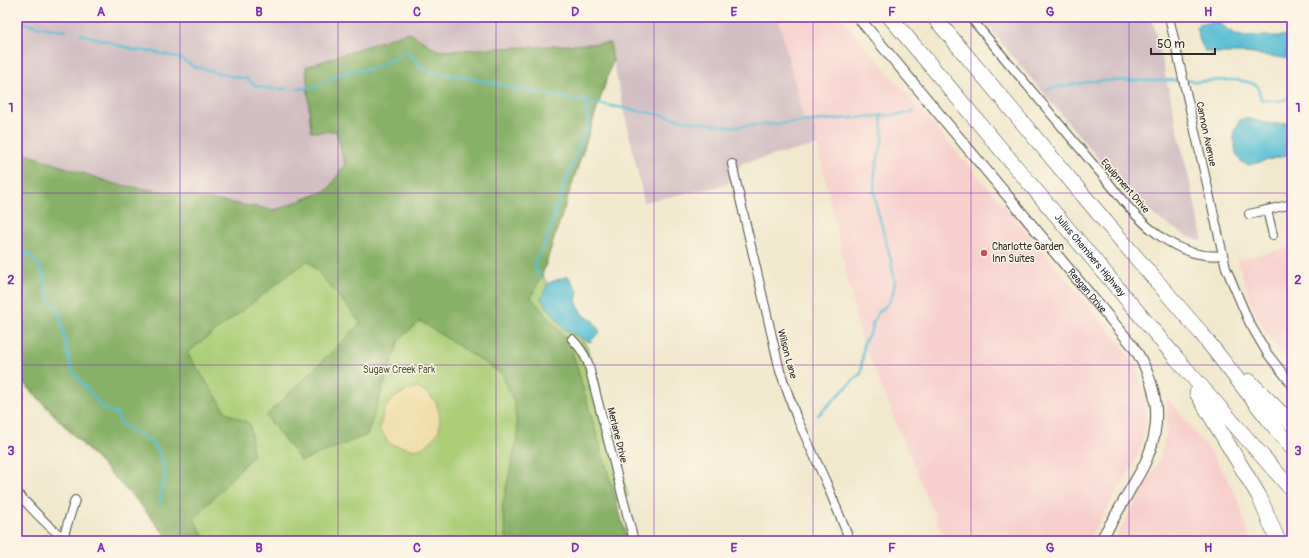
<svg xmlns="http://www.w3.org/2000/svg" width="1309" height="558" viewBox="0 0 1309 558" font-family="Pangolin,sans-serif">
<rect width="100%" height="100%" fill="#fcf5e5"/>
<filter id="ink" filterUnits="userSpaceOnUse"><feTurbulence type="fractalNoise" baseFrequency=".025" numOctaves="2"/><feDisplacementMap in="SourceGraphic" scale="8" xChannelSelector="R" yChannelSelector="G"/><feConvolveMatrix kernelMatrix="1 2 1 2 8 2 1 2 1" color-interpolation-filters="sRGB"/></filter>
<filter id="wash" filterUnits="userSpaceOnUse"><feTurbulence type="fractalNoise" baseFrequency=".012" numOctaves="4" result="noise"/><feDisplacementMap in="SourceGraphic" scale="16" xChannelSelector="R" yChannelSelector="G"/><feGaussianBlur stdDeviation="0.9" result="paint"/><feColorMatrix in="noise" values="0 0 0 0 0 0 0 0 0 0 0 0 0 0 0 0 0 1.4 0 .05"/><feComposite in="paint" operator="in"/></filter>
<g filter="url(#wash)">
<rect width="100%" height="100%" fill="#f1e9ce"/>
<g fill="#f7d0cd">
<polygon points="778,17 840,17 1048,257 1121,345 1136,368 1145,398 1145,429 1140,449 1131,468 1088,541 945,541 860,335 812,120 804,121"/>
<polygon points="1292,247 1292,368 1280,353 1264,329 1251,303 1237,260"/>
<polygon points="1166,396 1212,454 1227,477 1239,502 1251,541 1114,541 1159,460 1167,431"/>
</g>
<g fill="#d2bec3">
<polygon points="17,17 778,17 804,120 812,120 818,145 742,163 726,185 644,202 611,52 320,219 17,196"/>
<polygon points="980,17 1152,17 1203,240 1199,241 1185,235 1160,220 1126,192"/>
</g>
<polygon fill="#abce77" stroke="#6b7c51" points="613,60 542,275 587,347 628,496 605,502 616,541 172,541 157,525 141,505 17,377 17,196 320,219"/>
<polygon fill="#88b168" stroke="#5a6e4a" points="408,32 439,51 610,43 613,60 542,275 531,297 570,344 628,541 507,541 502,507 518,434 514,402 502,374 420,321 399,340 367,435 301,461 266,416 361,323 308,260 187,353 227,413 250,424 253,455 194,519 206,541 172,541 157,525 141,505 17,374 17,151 115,184 275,210 328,190 345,164 336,131 311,132 306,67"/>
<path fill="#eeda9e" stroke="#8c8264" d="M416,388l10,4 10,10 4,14 -1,15 -8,10 -9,7 -7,2 -25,-6 -11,-15c2,-6 3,-12 5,-18 5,-12 20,-20 32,-23z"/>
<g fill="#58bfd5" stroke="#427580">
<polygon points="1212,22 1219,22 1228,30 1239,36 1292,36 1292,59 1245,53 1212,53 1205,51 1200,41 1196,27 1198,25"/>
<polygon points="1245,118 1270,124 1292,123 1292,154 1248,165 1241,162 1236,153 1233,134 1240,120"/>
<polygon points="568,276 578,292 576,301 582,314 593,321 600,332 590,342 566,330 541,299 548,283"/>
</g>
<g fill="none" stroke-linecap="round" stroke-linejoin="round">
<g stroke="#58bfd5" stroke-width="2.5">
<polyline points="17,21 35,26 66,31"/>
<polyline points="81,34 110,42 118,46 127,47 134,50 154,52 176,57 182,59 194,67 201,68 230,76 247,79 256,86 272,89 286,89"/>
<polyline points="297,89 316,87 336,76 349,71 363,70 379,66 404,53 407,53 413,57 421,67 432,72 468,78 550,95 662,115 688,121 733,127 904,114 914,111"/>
<path d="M1047,89l46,-8 98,-1 4,2c21,-1 45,-6 63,4l3,13c12,2 22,5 31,-4"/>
<polyline points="17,246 35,260 40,267 46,285 46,291 48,298 57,308 60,315 69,361 73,372 104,409 117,414 120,424 153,443 159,452 165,472 162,486 160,503"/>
<polyline points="539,277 534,264 546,241 562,191 587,126 587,101"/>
<polyline points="818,415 861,373 864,342 872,330 873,322 878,313 888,304 893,293 895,283 891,260 876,205 874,189 875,172 877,162 883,140 881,115"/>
</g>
</g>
</g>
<g filter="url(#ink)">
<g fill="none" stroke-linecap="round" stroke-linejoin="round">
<g stroke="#494843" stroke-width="10">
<g id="minor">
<path d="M970,17l143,171c25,34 65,73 110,67"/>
<polyline points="1169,17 1226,268 1249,322 1267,353 1292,385"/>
<polyline points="732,164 780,371 796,416 826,482 850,541"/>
<polyline points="1267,210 1273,235"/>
<polyline points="1249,214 1292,204"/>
<path d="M572,339c8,8 12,14 16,24l46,178"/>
<path d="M17,493c15,15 28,32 46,44"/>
<polyline points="62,541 75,500"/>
</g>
</g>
<g stroke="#494843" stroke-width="12">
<g id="tertiary">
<path id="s1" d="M858,17l275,329c23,35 31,71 15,110 -4,11 -11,22 -17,32 -10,18 -20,36 -31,53"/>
</g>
</g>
<g stroke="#494843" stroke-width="16">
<g id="motorway">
<path id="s2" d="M890,17l287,342 115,131"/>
<polyline points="934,17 1104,220 1201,333 1273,425 1292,448"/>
<polyline points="1249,381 1292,424"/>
<polyline points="1197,393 1259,496 1278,541"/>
</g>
</g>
<use href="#minor" stroke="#fff" stroke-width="8"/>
<use href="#tertiary" stroke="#fff" stroke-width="10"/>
<use href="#motorway" stroke="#fff" stroke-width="15"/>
</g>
</g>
<path fill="none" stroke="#7b2cbf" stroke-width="1" stroke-opacity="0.55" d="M180,17v524M338,17v524M496,17v524M654,17v524M813,17v524M971,17v524M1129,17v524M17,193h1275M17,365h1275"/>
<circle fill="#d1495b" stroke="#fcf5e5" stroke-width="1.5" cx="984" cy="253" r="4"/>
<g text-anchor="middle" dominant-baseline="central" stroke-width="3" stroke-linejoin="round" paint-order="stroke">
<g font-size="10" fill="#2b2b2b" stroke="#fcf5e5">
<text transform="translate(1206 134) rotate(78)">Cannon Avenue</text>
<text transform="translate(1125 186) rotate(49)">Equipment Drive</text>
<text stroke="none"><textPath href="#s2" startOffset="311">Julius Chambers Highway</textPath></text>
<text stroke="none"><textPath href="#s1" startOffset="357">Reagan Drive</textPath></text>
<text transform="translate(787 354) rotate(75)">Wilson Lane</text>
<text transform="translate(617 435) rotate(76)">Merlane Drive</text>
</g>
<g font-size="10" fill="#2b2b2b" stroke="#fcf5e5" text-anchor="start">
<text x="992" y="247">Charlotte Garden<tspan x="992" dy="12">Inn Suites</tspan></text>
</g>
<g font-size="10" fill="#515c42" stroke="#fcf5e5">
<text x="399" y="370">Sugaw Creek Park</text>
</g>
</g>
<rect width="1309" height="558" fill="none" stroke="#fcf5e5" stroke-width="44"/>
<path d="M1151 48v6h64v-6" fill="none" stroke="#2b2b2b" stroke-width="2"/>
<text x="1157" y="48" font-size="12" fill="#2b2b2b" stroke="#fcf5e5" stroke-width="3" paint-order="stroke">50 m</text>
<rect x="22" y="22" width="1265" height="514" fill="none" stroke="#7b2cbf" stroke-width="1.5"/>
<g font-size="13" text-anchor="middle" font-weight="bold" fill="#7b2cbf">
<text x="101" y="16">A</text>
<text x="259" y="16">B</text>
<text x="417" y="16">C</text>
<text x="575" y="16">D</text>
<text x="734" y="16">E</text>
<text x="892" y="16">F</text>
<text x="1050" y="16">G</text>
<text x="1208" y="16">H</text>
<text x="11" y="112">1</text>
<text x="1298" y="112">1</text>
<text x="11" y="284">2</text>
<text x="1298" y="284">2</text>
<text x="11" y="455">3</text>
<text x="1298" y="455">3</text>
<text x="101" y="552">A</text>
<text x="259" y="552">B</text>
<text x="417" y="552">C</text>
<text x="575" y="552">D</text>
<text x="734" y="552">E</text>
<text x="892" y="552">F</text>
<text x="1050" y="552">G</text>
<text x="1208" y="552">H</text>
</g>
</svg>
